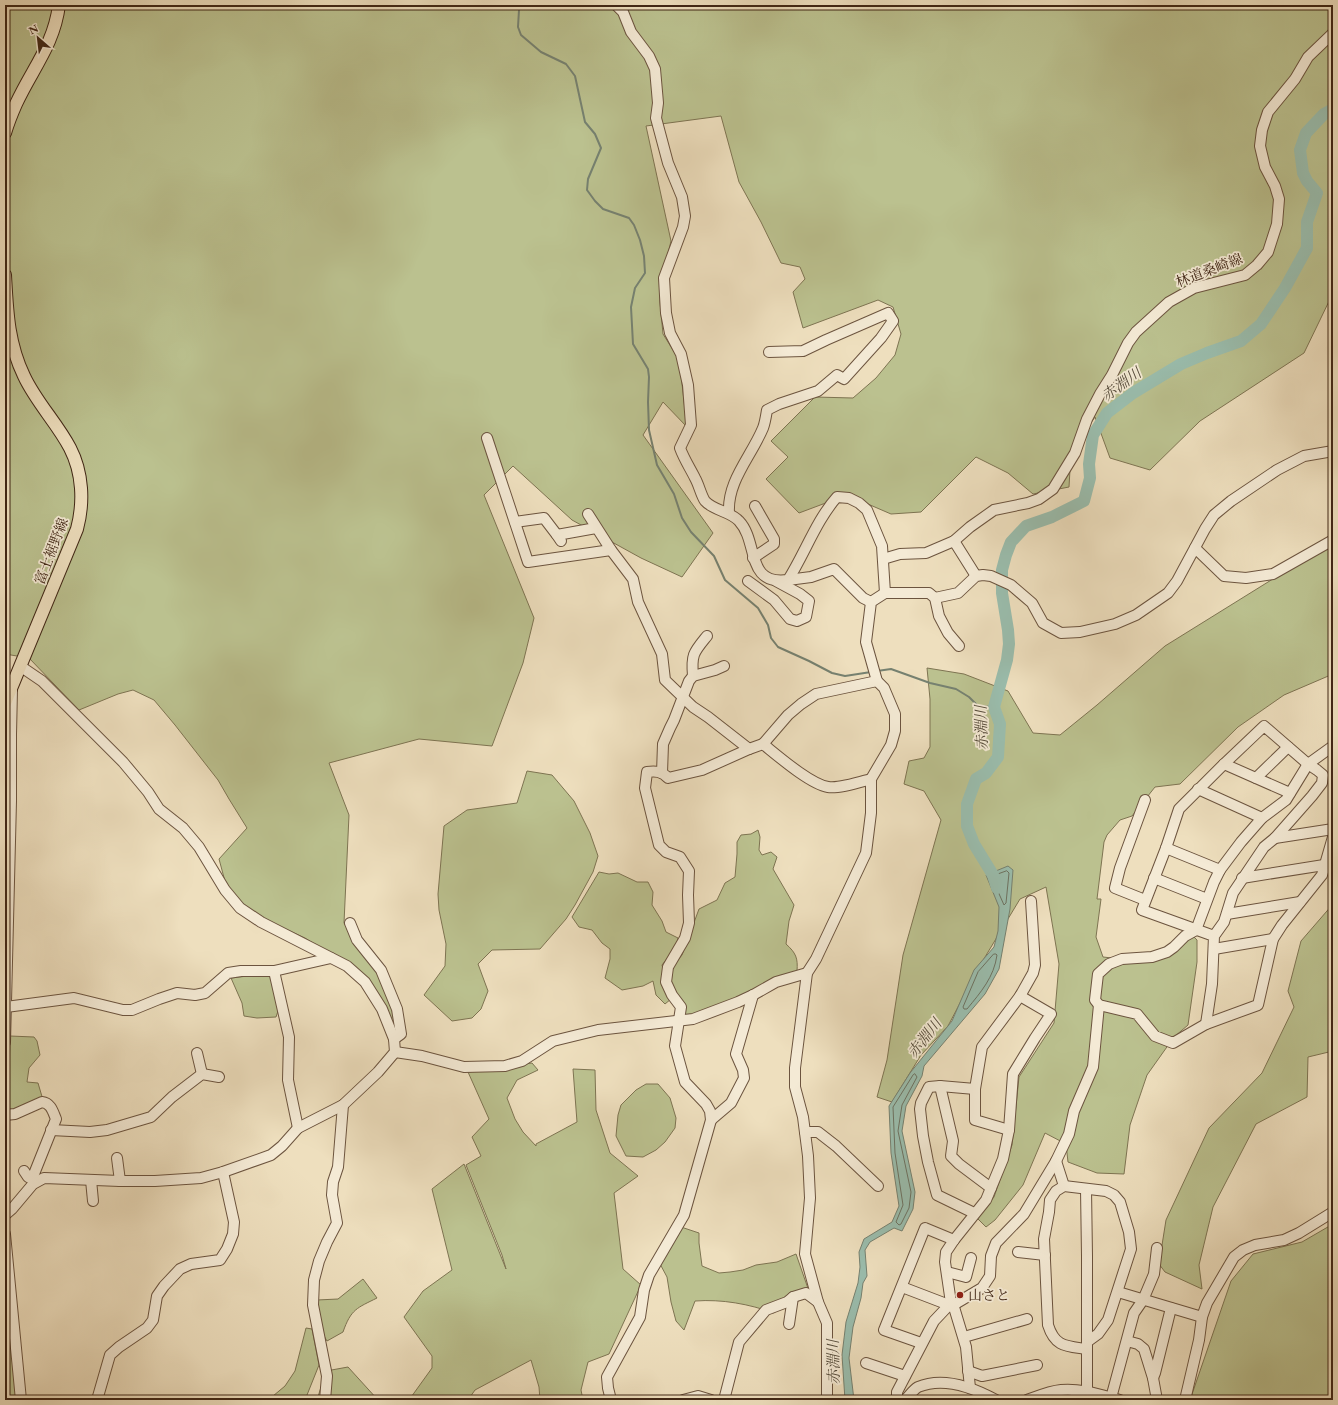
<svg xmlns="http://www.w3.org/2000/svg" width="1338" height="1405" viewBox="0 0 1338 1405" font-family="'EB Garamond','Noto Serif JP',serif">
<rect width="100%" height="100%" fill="#eedfbe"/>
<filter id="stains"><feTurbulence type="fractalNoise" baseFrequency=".005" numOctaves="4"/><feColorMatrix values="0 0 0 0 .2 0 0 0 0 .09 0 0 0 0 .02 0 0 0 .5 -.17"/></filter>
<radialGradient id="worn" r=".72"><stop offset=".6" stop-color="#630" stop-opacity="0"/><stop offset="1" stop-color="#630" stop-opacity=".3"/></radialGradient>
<g fill="#bbc18f" stroke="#7e7452">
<polygon points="5,5 1333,5 1333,293 1304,353 1200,421 1150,470 1110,458 1095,417 1071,452 1069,487 1033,494 1008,473 976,457 921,512 891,514 847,495 799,513 766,479 788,457 771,441 815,397 853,398 876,378 895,355 901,334 893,307 878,300 803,328 793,292 805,279 800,267 781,263 761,222 739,182 721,116 646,126 671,241 660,287 660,302 663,334 678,358 681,375 687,427 663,402 643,435 713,533 682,577 641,558 572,520 513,466 484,495 534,618 523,663 492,746 419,739 329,763 349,815 344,923 354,940 379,973 395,1013 395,1031 380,996 365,975 334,957 305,938 266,920 242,904 226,885 219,859 247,828 229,799 218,780 175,725 154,700 133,690 118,694 79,710 29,658 5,654"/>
<polygon points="1333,533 1333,674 1284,695 1238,727 1180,784 1155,787 1132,816 1120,820 1107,835 1104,842 1097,899 1101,899 1096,937 1103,957 1149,962 1176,952 1192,935 1197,940 1197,962 1188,1025 1174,1037 1147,1075 1130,1125 1124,1174 1097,1173 1068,1162 1066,1144 1045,1133 1023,1185 995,1220 986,1227 977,1218 994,1197 1012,1145 1019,1077 1054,1023 1059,964 1046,887 1020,899 979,967 948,1026 921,1055 892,1102 877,1097 887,1060 903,955 941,820 924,791 904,784 909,761 924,758 930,747 930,699 927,668 964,674 1008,691 1033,733 1060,735 1097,705 1165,646 1297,564"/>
<polygon points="527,771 552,775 574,801 590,833 598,856 593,872 575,905 566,919 540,949 492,950 478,964 488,991 481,1009 472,1018 452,1021 424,995 445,966 446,944 439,910 438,894 444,826 467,810 517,803"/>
<path d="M758,830l2,7 -1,13 3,5 9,-3 6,5 -4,12 21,36 -5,16 -3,23c10,9 12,14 11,27l-49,23 -65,25 -1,-16 -11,-20 2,-17 9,-11 17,-46 18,-9 8,-17 10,-6 2,-23v-12l4,-7 10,-1z"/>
<polygon points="599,872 609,874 618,873 637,882 648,882 653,892 652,905 662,921 666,932 678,938 676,947 662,965 671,999 665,1004 656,995 653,981 643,986 622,990 605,978 610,959 610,949 602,943 592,930 579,927 572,917"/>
<polygon points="1333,904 1333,1051 1308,1057 1307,1097 1256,1124 1213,1207 1199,1265 1202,1289 1165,1272 1159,1264 1166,1220 1209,1128 1262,1073 1294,1007 1288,991 1301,941"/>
<polygon points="273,973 278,1011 276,1017 257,1018 244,1016 242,1003 231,978"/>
<polygon points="10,1036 34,1037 37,1041 40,1055 29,1068 27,1082 38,1083 43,1100 8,1113"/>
<polygon points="532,1063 538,1070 517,1080 507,1098 515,1119 523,1132 536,1146 536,1144 577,1122 573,1069 595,1070 596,1110 610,1153 638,1176 614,1193 623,1269 641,1285 609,1354 588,1362 581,1390 583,1400 540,1400 539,1387 531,1360 475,1390 468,1400 409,1400 432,1368 432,1356 404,1317 423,1291 452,1270 432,1189 464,1164 506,1269 502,1255 466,1165 481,1156 472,1137 489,1119 468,1072"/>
<polygon points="646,1084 658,1084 670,1098 676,1118 675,1128 665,1142 656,1150 643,1157 626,1156 616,1136 618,1115 621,1105 636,1090"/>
<polygon points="1333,1224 1333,1400 1190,1400 1231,1281 1253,1254 1302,1242"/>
<path d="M678,1226l21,7v10l3,23 17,7 11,-1 13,-2 13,-5 21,-3 19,-8 15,43 -22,3 -15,13c-25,-9 -52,-14 -79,-12l-11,29 -8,-9 -5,-19 -4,-25 -8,-15z"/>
<path d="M363,1279l14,19c-20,10 -26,11 -34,34l-16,9 -7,-12 -3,-29 21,-1z"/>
<polygon points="306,1328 312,1329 319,1365 305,1400 252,1400 254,1399 273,1396 285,1386 295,1371"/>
<polygon points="5,1348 13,1348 16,1400 5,1400"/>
<polygon points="348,1367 378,1400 317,1400 326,1371"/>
</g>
<polygon fill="#9abdad" stroke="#768170" points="1008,866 1013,870 1010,909 999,969 985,994 924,1066 922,1076 906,1106 902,1131 915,1192 913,1209 902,1231 894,1228 870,1242 865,1250 867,1276 863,1283 861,1298 853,1327 849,1358 854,1400 845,1400 842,1355 846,1322 858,1283 860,1267 859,1252 864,1239 892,1222 899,1206 891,1153 889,1106 910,1073 952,1021 974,970 994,947 998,931 999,907 986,875"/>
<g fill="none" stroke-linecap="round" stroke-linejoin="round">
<g stroke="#6d7261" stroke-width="1">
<polygon points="1007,871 1009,873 1006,903 1004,905 992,878 993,876"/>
<path d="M994,954h2l1,1c-3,22 -16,37 -30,54h-3l-1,-2 15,-35z"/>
<polygon points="915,1074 917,1077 902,1105 898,1131 911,1192 909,1208 901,1224 899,1225 896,1222 903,1205 895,1153 893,1107 913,1075"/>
</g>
<g stroke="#768170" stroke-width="2">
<polyline points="522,5 519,10 518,27 521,35 541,52 566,64 575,76 585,122 595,134 601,148 588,179 587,190 595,201 603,209 629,218 634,225 640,240 644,256 645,273 635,288 631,307 633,344 648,369 649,377 648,402 649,430 657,465 674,494 682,518 691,532 714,556 725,580 758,608 768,625 771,638 778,647 809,661 832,673 845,676 871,672"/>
<polyline points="877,671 891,669 930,683 956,689 969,697 978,706 994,707"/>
</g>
<polyline stroke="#9abdad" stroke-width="12" points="997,888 993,875 974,844 967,826 967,804 976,779 986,773 998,757 1000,724 994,707 1007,660 1009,644 1008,630 1002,593 1002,570 1006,555 1011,542 1026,526 1052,517 1084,501 1090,478 1089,464 1093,435 1107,413 1133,393 1181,364 1207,353 1241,341 1261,324 1285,288 1307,248 1307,222 1317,193 1307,181 1303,173 1300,150 1306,133 1324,114 1333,109"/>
<g stroke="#6c543f" stroke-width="12">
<g id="minor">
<path d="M616,5l7,7 8,20 18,24 6,13 3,34 -2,15 12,45 14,34 3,19 -2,11 -19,51 2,35 4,20 11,21 7,31 3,40 -11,23c4,11 10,20 15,30 4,7 6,17 10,23 9,10 25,10 34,20 20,21 6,65 49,59 16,-25 29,-61 49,-83l12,1 10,5 8,7 15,36 3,47"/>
<polyline points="487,438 528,562 611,550"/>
<path d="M729,513c-2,-32 22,-56 34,-85 2,-5 3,-12 4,-18l12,-6 39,-13 19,-16 7,4 37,-41 12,-17 -5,-8 -62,27 -23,11 -34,1"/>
<path d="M588,514l23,36 22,29 5,23 24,52 3,26 28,27 15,10 41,32 14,-5c15,12 47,40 65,43 11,2 32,-5 43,-8"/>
<polyline points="515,522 544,518 557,535 561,541"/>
<polyline points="557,535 596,528"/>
<polyline points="954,541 976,576"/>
<polyline points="1195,548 1224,576 1246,578 1273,574 1333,540"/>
<polyline points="753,558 774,544 774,539 755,506"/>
<polyline points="883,559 900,554 926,553 954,541 970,527 994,510 1028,503 1039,499 1053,489 1075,453 1087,419 1100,394 1112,375 1128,343 1136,332 1169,302 1194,288 1245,275 1257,265 1268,252 1277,224 1279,199 1275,186 1265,167 1260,146 1262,130 1268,112 1295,79 1308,57 1333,33"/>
<polyline points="788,580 811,577 834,569 863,598 871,602"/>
<polyline points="748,581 774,600 790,619 797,621 806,617 809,601 800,594 776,581"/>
<polyline points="935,598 958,593 976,576 983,575 991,576 1011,585 1032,603 1043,623 1061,633 1080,632 1115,624 1136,615 1168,593 1177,581 1205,529 1214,515 1231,501 1277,470 1304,456 1333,451"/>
<path d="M693,676c-2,-22 1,-24 14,-40"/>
<polyline points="763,744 788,715 801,704 816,694 877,681"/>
<polyline points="1333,746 1308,764 1286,800 1262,818 1241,842 1220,870 1214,882 1196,930 1185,936 1174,947 1167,952 1152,957 1122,959 1109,964 1098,974 1095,1000 1099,1005 1137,1014 1155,1036 1173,1043 1206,1024 1258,1005 1273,939 1282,925 1322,875 1333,837"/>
<polyline points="1224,764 1290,793"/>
<polyline points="662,773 663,744 670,728 674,720 689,681 693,676 715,670 724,666"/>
<polyline points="1256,778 1288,747"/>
<polyline points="1198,789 1262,818"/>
<polyline points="1145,800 1120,868 1115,888 1145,900"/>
<polyline points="1275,838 1333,829"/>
<polyline points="1166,848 1220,870"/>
<polyline points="1154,878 1207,899"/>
<polyline points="1242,878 1324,865"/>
<polyline points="1227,914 1300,902"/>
<polyline points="350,923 357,940 381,970 397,1009 401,1034 394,1039"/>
<polyline points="1214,949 1273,939"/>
<polyline points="274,971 289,1037 288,1080 298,1128"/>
<polyline points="6,1007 74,998 123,1010 132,1010 159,999 177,993 195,995 205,993 228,973 241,971 274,971 331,958"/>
<polyline points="1206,1024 1212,984 1214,936 1224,922 1233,893 1264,847 1275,838 1312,796 1322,783 1323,775 1317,770 1308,764 1264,726 1224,764 1179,809 1166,848 1142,910 1214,936"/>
<polyline points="5,1042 11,801 11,734 12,690"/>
<polyline points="395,1052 422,1056 464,1067 505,1066 522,1061 553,1041 598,1030 693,1019 738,1002 753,995 776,982 807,973"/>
<polyline points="197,1053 202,1074"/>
<polyline points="940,1086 953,1141 951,1156 959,1164 991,1188"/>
<path d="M5,1115l10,-1 27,-12c9,1 11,10 14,17l-22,55 -1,5 1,4"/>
<polyline points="711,1120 731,1103 744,1078 743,1070 736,1054 753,995"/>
<polyline points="51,1130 90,1132 107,1130 151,1117 172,1097 202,1074 219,1077"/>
<polyline points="1009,1130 975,1120 975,1089 982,1047 1020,996 1033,973 1035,965 1031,901"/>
<polyline points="805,1132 818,1132 836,1146 878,1186"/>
<polyline points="117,1158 120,1181"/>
<polyline points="1056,1161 1064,1186"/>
<polyline points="24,1171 28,1177 33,1179"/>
<polyline points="91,1180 93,1201"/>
<polyline points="1086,1189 1087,1256 1087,1392"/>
<polyline points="974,1213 937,1195 928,1162 923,1136 920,1109 921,1103 929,1087 940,1086 975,1089"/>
<polyline points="5,1215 12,1209 33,1184 44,1178 120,1181 155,1181 201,1178 223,1172 271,1155 282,1146 298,1128 343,1105 378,1072 395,1052 394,1039 382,1009 365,982 347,966 261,922 240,908 225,890 199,847 183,828 159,809 148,792 123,762 42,681 20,666"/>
<polyline points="5,1234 21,1400"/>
<polyline points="1018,1252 1045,1255"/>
<polyline points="947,1272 966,1277 971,1258"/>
<polyline points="902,1287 949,1305"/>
<polyline points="1118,1292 1202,1317"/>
<polyline points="951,1303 945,1262 946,1252 954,1240 986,1200 1003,1159 1009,1130 1013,1074 1035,1038 1051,1014 1020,996"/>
<polyline points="953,1304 966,1347 970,1388"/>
<polyline points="789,1324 793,1297"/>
<polyline points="964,1337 1027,1319"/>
<polyline points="1127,1341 1138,1344 1144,1349 1153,1378 1157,1400"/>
<polyline points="921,1343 884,1330 925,1228 954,1240"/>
<path d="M1086,1349c-20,-3 -31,-2 -38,-24l-4,-86 5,-27 1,-12 6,-9 8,-5 42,5 8,4 6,7 9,30 2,17 -23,71 -10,14 -11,8"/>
<polyline points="866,1363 905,1376"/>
<polyline points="968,1371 982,1376 1037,1365"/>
<polyline points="1153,1378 1155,1373 1171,1308"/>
<polyline points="1111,1398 1134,1313 1143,1300 1154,1274 1157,1248"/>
<polyline points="97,1400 110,1355 119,1347 147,1328 153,1320 157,1296 164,1286 180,1269 191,1264 220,1260 227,1249 233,1234 234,1222 223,1172"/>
<polyline points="325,1400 327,1376 313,1305 314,1280 319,1261 327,1242 337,1223 332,1195 333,1182 338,1167 343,1105"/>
<path d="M611,1400l-3,-12 -1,-11 33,-60 4,-27 5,-15 35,-60 27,-95 -1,-9 -4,-7 -21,-22 -10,-36 6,-39 -9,-12 -6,-13 2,-15 17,-29 4,-15 -1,-28 1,-24 -9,-14 -14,-5 -7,-7 -14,-57 2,-16c8,-1 15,-1 21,6l34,-8 47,-21"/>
<polyline points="683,1400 698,1396 711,1400"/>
<polyline points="724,1400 739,1342 766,1310 787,1302 793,1297 806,1293 818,1302"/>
<polyline points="827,1400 827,1323 818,1302 805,1254 810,1198 808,1156 803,1117 795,1087 795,1068 807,973 816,959 866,853 871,813 871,779 891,745 895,731 895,714 884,688 877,681 866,642 871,602 885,593 929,593 935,598 939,616 948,633 959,646"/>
<polyline points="897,1400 897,1392 934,1321 951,1303 955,1304 982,1288 990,1276 991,1256 996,1243 1024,1214 1056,1161 1069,1134 1074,1111 1093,1067 1099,1005"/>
<path d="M905,1400c4,-4 8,-10 13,-13 26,-11 56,1 78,13"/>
<path d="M1027,1400c11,-4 23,-9 34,-10 19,-2 40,5 59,10"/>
<polyline points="1185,1400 1199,1340 1202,1317 1207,1303 1234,1257 1243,1250 1255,1245 1284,1240 1299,1233 1333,1212"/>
</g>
</g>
<g stroke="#402615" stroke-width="14">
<g id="major">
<path d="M5,133c3,-10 7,-20 11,-29 16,-35 38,-59 43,-99"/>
<path d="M5,275c2,36 3,68 19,101 12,26 33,47 46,72 13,25 14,55 7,81l-72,174"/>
</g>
</g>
<use href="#minor" stroke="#f4ead5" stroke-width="10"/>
<use href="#major" stroke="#eedfbe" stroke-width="12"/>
</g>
<circle fill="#8f2418" stroke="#f4ead5" stroke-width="1.5" cx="960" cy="1295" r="4"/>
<g text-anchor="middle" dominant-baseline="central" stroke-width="3.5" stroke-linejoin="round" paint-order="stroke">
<g font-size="14" fill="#402615" stroke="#f4ead5">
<text transform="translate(1209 270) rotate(-21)">林道桑崎線</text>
<text transform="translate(51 551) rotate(-69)">富士裾野線</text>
</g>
<g font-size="14" fill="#402615" stroke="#f4ead5" text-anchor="start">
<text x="968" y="1295">山さと</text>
</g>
<g font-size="15" font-style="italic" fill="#564c3b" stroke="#f4ead5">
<text transform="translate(1121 384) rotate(-36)">赤淵川</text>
<text transform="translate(981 728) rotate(-92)">赤淵川</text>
<text transform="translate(924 1038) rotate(-52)">赤淵川</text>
<text transform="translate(833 1362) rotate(-91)">赤淵川</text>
</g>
</g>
<rect width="1338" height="1405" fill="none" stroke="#eedfbe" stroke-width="20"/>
<rect x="6" y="6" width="1326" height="1393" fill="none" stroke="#402615" stroke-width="2"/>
<rect x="10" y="10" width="1318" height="1385" fill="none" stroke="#402615"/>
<g transform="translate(38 38) rotate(332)" stroke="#f4ead5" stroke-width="3" paint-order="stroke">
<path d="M0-3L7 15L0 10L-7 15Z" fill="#402615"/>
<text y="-6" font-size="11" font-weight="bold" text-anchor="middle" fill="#402615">N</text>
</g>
<rect width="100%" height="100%" filter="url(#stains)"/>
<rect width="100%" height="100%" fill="url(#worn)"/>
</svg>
